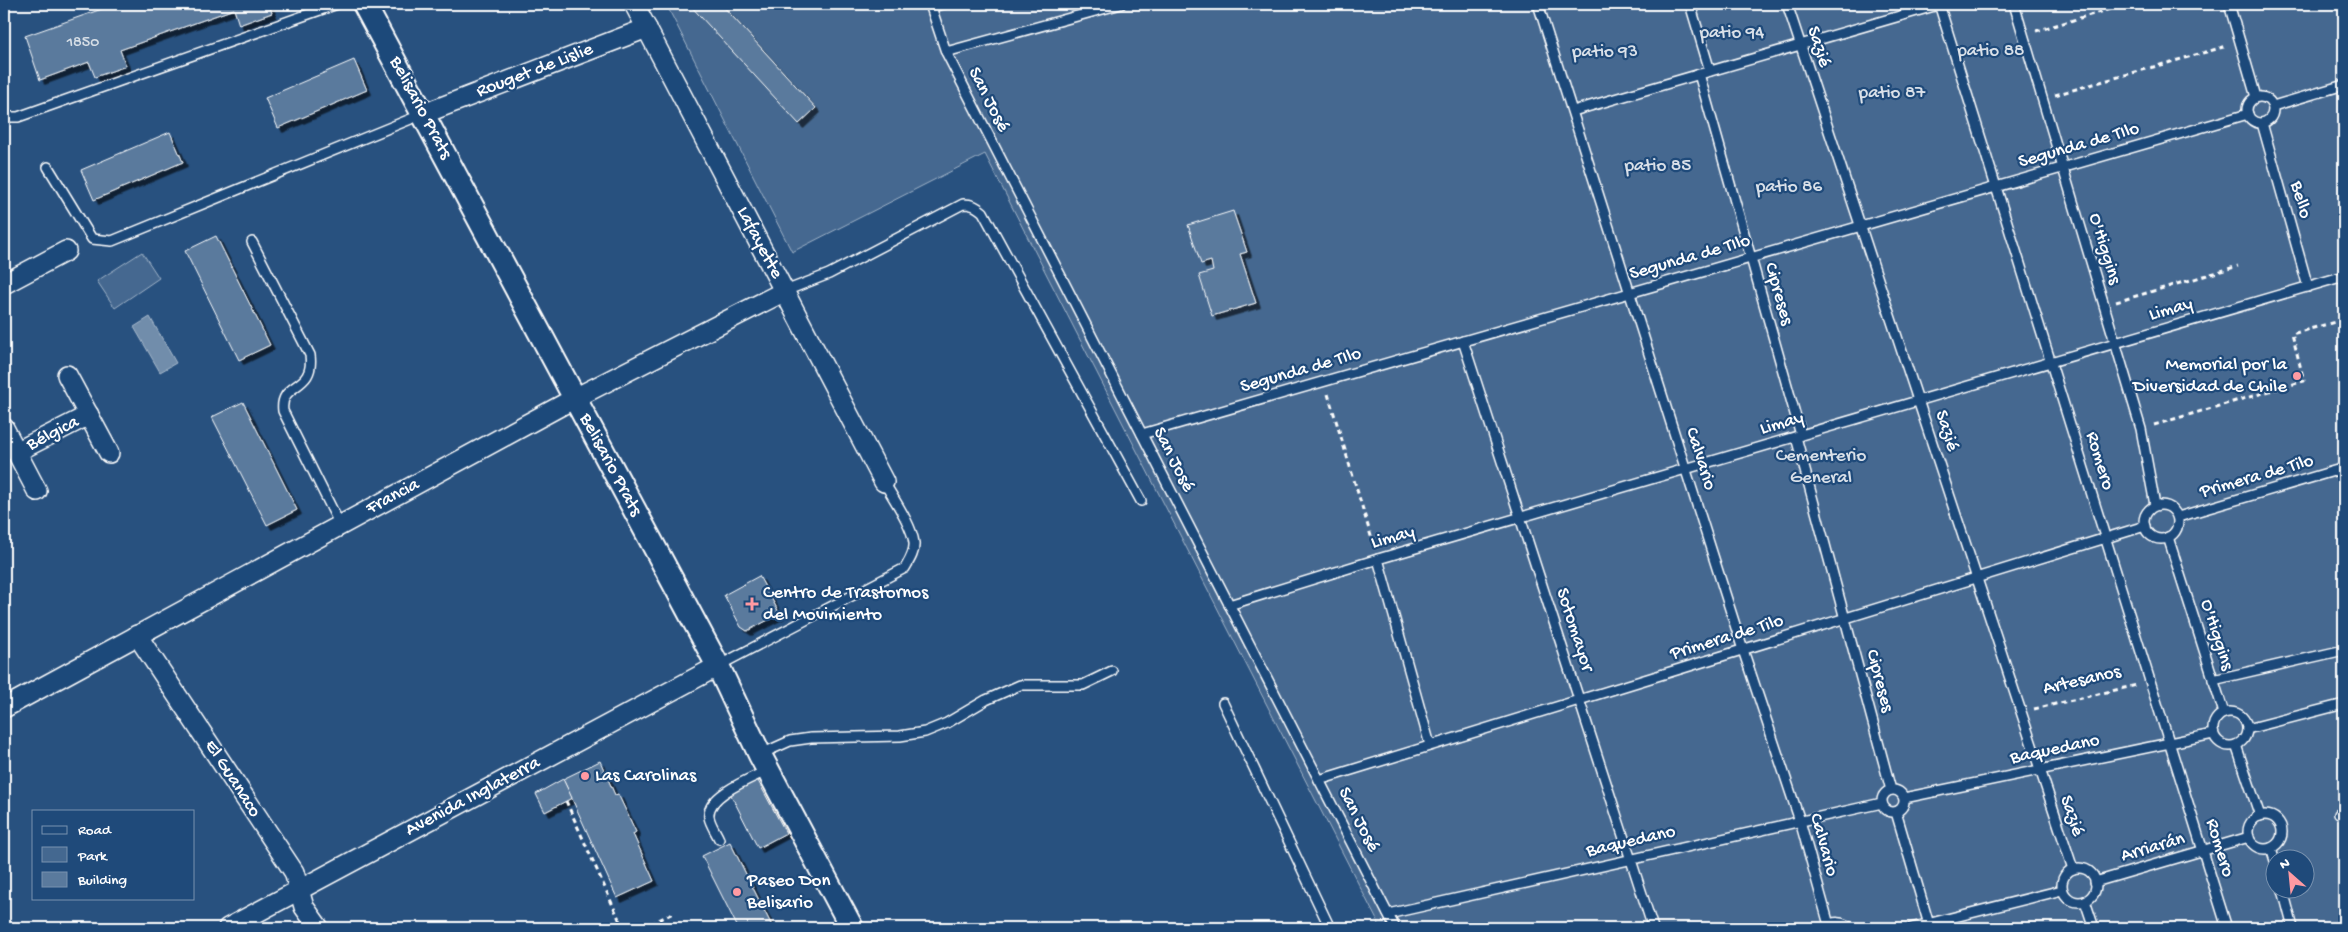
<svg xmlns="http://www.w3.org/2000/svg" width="2348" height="932" viewBox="0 0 2348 932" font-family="'Gochi Hand',sans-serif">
<defs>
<filter id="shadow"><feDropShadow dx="4.5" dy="4.5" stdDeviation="0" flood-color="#0009"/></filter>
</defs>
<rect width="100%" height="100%" fill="#28517f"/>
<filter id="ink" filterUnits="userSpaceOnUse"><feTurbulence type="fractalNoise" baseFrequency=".02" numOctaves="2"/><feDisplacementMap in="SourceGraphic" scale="10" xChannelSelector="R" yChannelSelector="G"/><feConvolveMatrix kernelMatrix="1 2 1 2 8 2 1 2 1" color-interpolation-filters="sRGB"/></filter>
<g filter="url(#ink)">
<g fill="#446890" stroke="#a2b4c8" fill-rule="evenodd">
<path d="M666,4h1678v924h-963l-396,-774 -193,98zM2276,860h30v30h-30z"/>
<polygon points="142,252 159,278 115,308 97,281"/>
</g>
<polygon fill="#718dab" stroke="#aabbcd" points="150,317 176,363 160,372 134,327"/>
<g fill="#5a7a9d" stroke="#fff" filter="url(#shadow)">
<polygon points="116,4 269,4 272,13 239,25 234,9 120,50 126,66 95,77 89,62 40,80 25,36"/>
<polygon points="689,4 721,4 816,108 799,124"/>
<polygon points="354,60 367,90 278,128 265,98"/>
<polygon points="170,132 183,162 94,200 81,170"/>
<polygon points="1233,211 1247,252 1240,254 1256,303 1212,316 1199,275 1213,271 1211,261 1201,264 1188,225"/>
<polygon points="216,236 270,345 239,360 185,251"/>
<polygon points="243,402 297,510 267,525 212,417"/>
<polygon points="759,576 780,614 747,631 741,627 724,595"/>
<polygon points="600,761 615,795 618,794 636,832 633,834 654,881 617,898 563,779"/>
<polygon points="563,779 572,798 545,812 536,794"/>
<polygon points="757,779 786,833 758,848 730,793"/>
<polygon points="730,842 773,928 738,928 702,856"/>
</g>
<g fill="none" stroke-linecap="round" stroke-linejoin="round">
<g stroke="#fff" stroke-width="12">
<g id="service">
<polyline points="930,4 946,52 1395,928"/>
<polyline points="1538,4 1743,650 1800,821 1829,925"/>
<polyline points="1690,4 1710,71"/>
<polyline points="1787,4 2073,869"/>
<polyline points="1939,4 2227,928"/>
<polyline points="2014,4 2141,429 2155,505"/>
<polyline points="2229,4 2256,97"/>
<polyline points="931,7 944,4"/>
<polyline points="946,52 1121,4"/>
<polyline points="1699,74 1801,435"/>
<circle cx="2260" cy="110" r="13"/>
<polyline points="2273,106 2344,85"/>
<polyline points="1573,111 1941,4"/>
<polyline points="4,117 18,117 337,4"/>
<polyline points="2262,123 2308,287"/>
<polyline points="48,167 92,239 112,241 423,114"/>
<path d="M252,242l58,113c5,37 -31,26 -27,56l57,114"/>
<path d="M785,291l44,-17 134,-70c9,0 13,2 20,8l158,289"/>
<polyline points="1463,341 1653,928"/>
<polyline points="1142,434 2248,114"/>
<polyline points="1796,437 1891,790"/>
<circle cx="2161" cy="522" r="17"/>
<polyline points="2178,517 2344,468"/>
<polyline points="2168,537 2224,713"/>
<polyline points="1378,559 1430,745"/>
<polyline points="1229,605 1378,559 2344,276"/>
<path d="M718,666l187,-98c4,-7 10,-16 9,-25 -2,-18 -21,-45 -30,-61"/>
<polyline points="2213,680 2344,650"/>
<polyline points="1223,703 1330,928"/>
<circle cx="2230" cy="729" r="17"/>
<polyline points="2247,729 2344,704"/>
<polyline points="2236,745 2260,816"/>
<polyline points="761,754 790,741 811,738 900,736 925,732 947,723 986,700 1020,685 1083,685 1112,671"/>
<polyline points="1319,780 2145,526"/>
<circle cx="1893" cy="801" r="11"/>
<polyline points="1904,798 2213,734"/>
<polyline points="1896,812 1930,928"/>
<polyline points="2339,814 2344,813"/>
<circle cx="2265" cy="832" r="17"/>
<path d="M719,839c-3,-7 -9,-15 -10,-22 -3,-22 43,-39 59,-47"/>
<polyline points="2271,848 2276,864"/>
<circle cx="2079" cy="885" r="17"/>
<polyline points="2095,882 2249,837"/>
<polyline points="2283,890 2293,928"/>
<polyline points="2085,901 2094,928"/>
<polyline points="1388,914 1882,803"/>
<path d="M1826,927c7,-6 17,-6 24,1"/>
<polyline points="1911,928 2062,890"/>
</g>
</g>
<g stroke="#fff" stroke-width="22">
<g id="minor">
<polyline points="634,4 884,482"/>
<polyline points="423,114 647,28"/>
<polyline points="4,284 66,251"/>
<polyline points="67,375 109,453"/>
<polyline points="4,428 37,491"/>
<polyline points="16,452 89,415"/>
<polyline points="137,635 294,872 304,907 319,928"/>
<polyline points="4,708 575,398 785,291"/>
<polyline points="228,928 718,666"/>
</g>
</g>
<g stroke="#fff" stroke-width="26">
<polyline id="tertiary" points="364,4 718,666 760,755 852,928"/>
</g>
<g stroke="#fff" stroke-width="3" stroke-dasharray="5 4" stroke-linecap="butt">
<polyline points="2036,31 2127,4"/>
<polyline points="2055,95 2227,46"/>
<polyline points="2116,302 2238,266"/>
<polyline points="1328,394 1374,546"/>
<polyline points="2154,425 2304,381 2292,334 2342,320 2344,327"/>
<polyline points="2034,709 2137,685"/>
<polyline points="566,801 623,928"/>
<polyline points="643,928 675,912"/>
</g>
<use href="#service" stroke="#1f4a7a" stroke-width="9"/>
<use href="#minor" stroke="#1f4a7a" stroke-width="19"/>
<use href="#tertiary" stroke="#1f4a7a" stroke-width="22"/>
</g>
</g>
<g fill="#ff9aa2" stroke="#1f4a7a" stroke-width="2">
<circle cx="2297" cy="376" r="5"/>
<path d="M749.5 596.5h5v5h5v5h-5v5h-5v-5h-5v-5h5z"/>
<circle cx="585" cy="776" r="5"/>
<circle cx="737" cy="892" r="5"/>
</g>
<g text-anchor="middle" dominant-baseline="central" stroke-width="4.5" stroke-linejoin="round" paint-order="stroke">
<g font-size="16" fill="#d6dee6">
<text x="83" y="43">1850</text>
</g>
<g font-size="19" fill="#dae1e9" stroke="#1f4a7a">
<text x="1732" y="33">patio 94</text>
<text x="1991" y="51">patio 88</text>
<text x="1605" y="52">patio 93</text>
<text x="1892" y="93">patio 87</text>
<text x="1658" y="166">patio 85</text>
<text x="1789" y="187">patio 86</text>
<text x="1821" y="456">Cementerio<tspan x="1821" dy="22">General</tspan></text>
</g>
<g font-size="19" fill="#fff" stroke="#1f4a7a">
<text transform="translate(1818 47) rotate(72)">Sazié</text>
<text transform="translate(535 71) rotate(-21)">Rouget de Lislie</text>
<text transform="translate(988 100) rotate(63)">San José</text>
<text transform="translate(420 108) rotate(62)">Belisario Prats</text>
<text transform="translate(2079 146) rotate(-16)">Segunda de TIlo</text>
<text transform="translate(2300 200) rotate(74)">Bello</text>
<text transform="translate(759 243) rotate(62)">Lafayette</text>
<text transform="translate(2104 249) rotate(73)">O'Higgins</text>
<text transform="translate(1690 258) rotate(-16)">Segunda de TIlo</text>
<text transform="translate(1778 294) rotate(74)">Cipreses</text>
<text transform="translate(2171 310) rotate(-16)">Limay</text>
<text transform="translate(1301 371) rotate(-16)">Segunda de TIlo</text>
<text transform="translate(1782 424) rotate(-16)">Limay</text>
<text transform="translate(1946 431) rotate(72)">Sazié</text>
<text transform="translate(53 434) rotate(-27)">Bélgica</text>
<text transform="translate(1700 459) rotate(72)">Calvario</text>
<text transform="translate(1173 460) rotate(63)">San José</text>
<text transform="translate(2099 461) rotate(73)">Romero</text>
<text transform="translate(610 465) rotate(62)">Belisario Prats</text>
<text transform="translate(2257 477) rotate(-16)">Primera de Tilo</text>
<text transform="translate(393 497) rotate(-28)">Francia</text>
<text transform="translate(1393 538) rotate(-16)">Limay</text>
<text transform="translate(1574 630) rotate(72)">Sotomayor</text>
<text transform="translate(2216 635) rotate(72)">O'Higgins</text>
<text transform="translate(1727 638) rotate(-17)">Primera de Tilo</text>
<text transform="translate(1879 681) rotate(75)">Cipreses</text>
<text transform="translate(2082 681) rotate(-13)">Artesanos</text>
<text transform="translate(2055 750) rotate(-12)">Baquedano</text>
<text transform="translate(232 779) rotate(57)">El Guanaco</text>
<text transform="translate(473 797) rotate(-28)">Avenida Inglaterra</text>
<text transform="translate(2071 816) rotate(71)">Sazié</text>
<text transform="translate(1358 820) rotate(63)">San José</text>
<text transform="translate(1631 842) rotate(-13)">Baquedano</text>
<text transform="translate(1823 845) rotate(74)">Calvario</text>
<text transform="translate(2153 848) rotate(-16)">Arriarán</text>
<text transform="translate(2219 848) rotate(73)">Romero</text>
</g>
<g font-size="19" fill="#fff" stroke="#1f4a7a" text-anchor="start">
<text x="2287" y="365" text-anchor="end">Memorial por la<tspan x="2287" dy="22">Diversidad de Chile</tspan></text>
<text x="763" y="593">Centro de Trastornos<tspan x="763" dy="22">del Movimiento</tspan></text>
<text x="595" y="776">Las Carolinas</text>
<text x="747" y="881">Paseo Don<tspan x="747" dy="22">Belisario</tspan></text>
</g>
</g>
<rect width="2348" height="932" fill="none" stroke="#1f4a7a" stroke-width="20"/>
<rect x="10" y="10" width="2328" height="912" fill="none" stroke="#fff" stroke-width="2" filter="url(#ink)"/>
<rect x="32" y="810" width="162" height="90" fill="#1f4a7a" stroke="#7992af"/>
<rect x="42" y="826" width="25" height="8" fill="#1f4a7a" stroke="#7992af"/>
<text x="78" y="834" font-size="15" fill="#ffffff">Road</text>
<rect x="42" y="847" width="25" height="15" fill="#446890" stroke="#7992af"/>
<text x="78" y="860" font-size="15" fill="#ffffff">Park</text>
<rect x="42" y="872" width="25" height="15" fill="#5a7a9d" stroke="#7992af"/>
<text x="78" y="884" font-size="15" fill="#ffffff">Building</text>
<g transform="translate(2290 874) rotate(333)"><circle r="24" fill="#1f4a7a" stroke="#7992af"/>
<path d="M0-4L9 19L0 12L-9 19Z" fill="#ff9aa2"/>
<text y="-8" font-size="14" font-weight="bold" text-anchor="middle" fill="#ffffff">N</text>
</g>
</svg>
